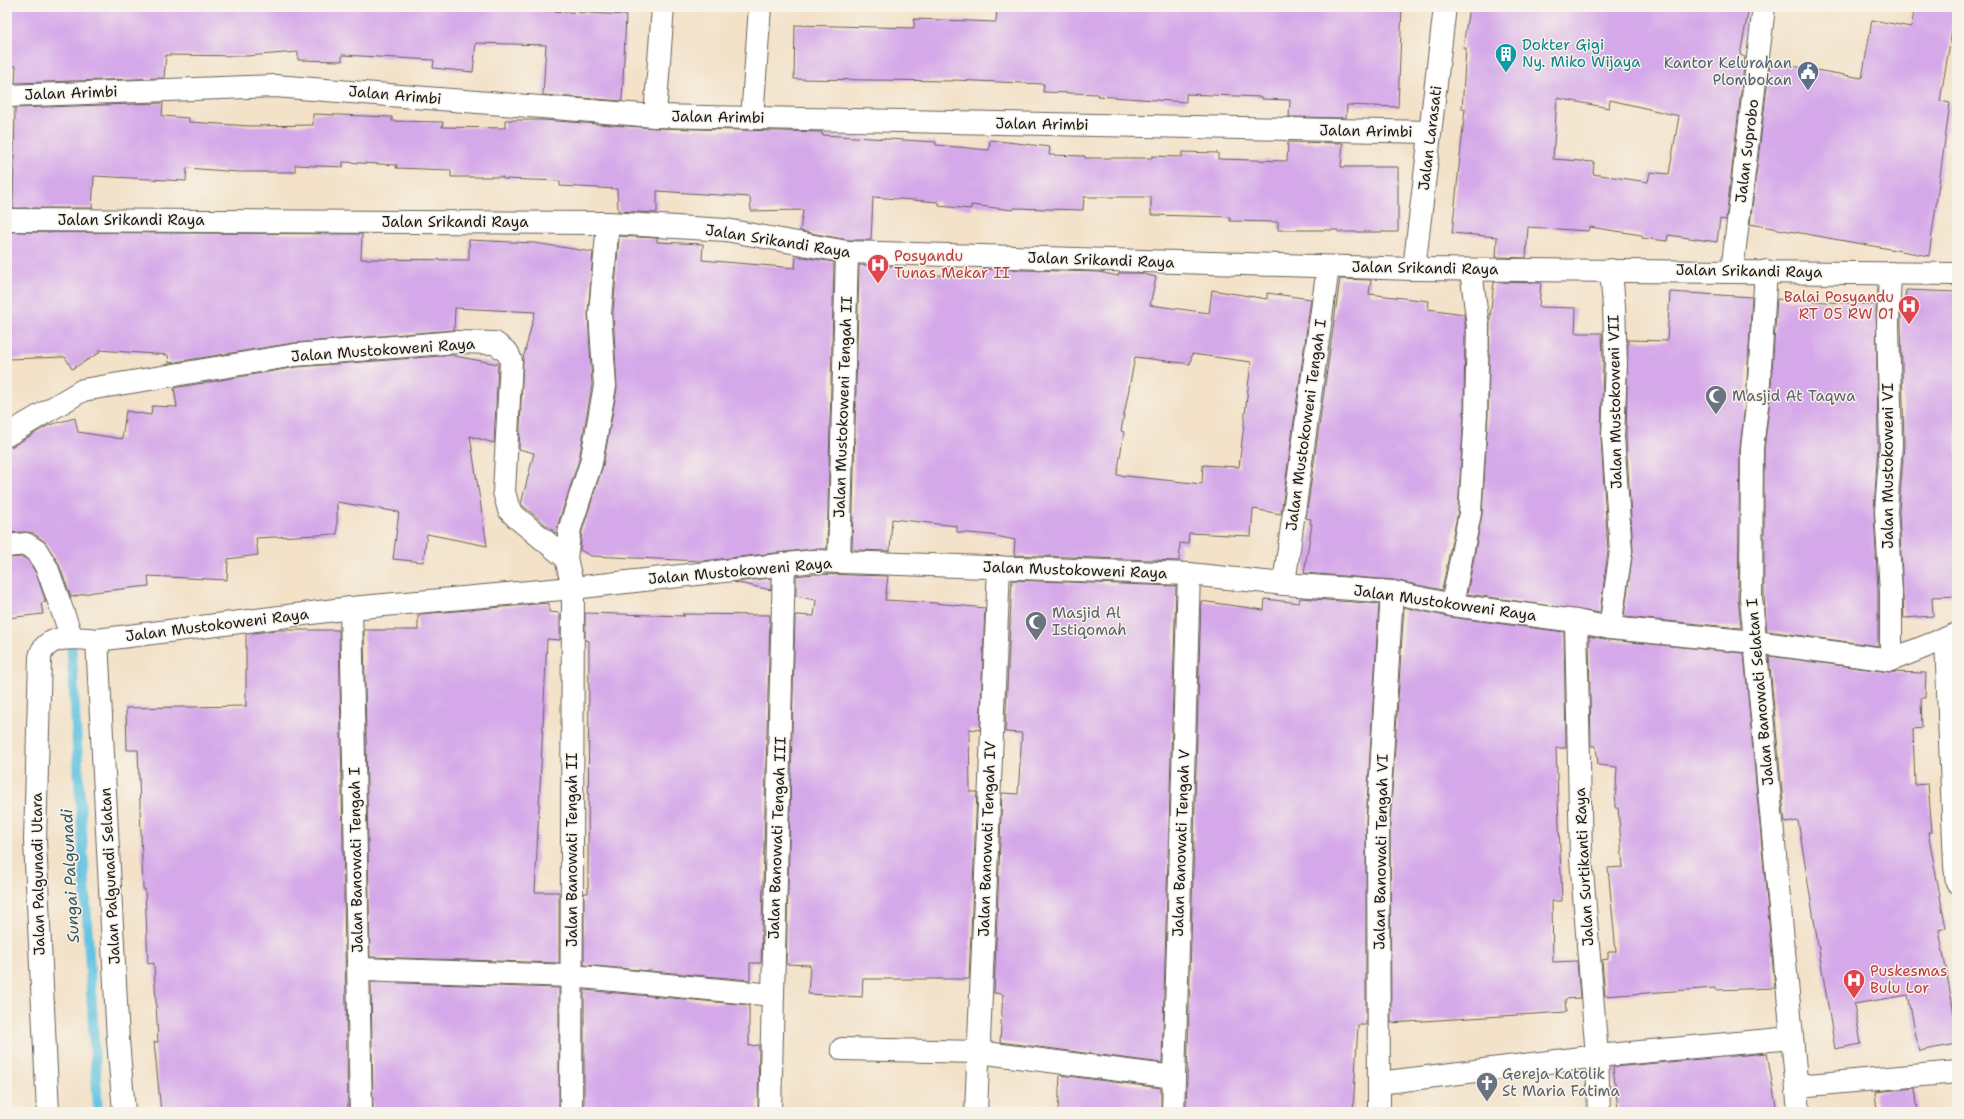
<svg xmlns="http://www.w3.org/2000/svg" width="1964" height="1119" viewBox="0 0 1964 1119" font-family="'Shantell Sans',sans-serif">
<rect width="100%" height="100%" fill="#f7f3e8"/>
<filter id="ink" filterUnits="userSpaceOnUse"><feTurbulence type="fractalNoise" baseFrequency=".025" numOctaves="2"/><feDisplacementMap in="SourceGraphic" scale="8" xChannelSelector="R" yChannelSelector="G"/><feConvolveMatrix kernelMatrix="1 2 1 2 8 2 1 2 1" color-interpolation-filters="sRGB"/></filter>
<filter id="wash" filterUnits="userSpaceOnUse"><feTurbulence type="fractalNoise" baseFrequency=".012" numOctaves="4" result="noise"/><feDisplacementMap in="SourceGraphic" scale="16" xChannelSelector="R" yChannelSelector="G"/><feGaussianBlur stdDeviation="0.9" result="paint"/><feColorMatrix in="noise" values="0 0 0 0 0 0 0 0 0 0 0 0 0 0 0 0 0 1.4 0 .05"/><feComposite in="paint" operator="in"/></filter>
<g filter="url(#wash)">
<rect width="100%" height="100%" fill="#f3e1c8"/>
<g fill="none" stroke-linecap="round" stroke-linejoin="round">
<polyline stroke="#63c4e1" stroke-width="10" points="71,639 98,1112"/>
</g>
<g id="blocks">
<g fill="#d5a8e9" fill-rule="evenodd">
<polygon points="7,7 530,7 530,10 626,15 622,101 543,95 546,45 476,43 473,72 433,68 434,60 342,55 342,61 298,60 298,52 247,56 166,55 164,78 15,83 16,66 7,66"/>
<polygon points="997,7 1402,7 1398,107 1347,105 1346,118 1289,117 1290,100 1262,99 1262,97 1186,94 1186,102 1097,96 1098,94 1043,92 1044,84 953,80 953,81 794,79 795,25 914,28 914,19 996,22"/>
<path d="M1469,7h280l-9,48 5,2 -19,163 -6,-1 -3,23 -49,-7 -1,6 -25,-3v-3l-53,-8 -1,4 -60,-4 -2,31 -30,-1 1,-20 -45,-4 13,-124h-3l4,-61h-3zM1557,98l52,10 1,-8 69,16 -10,58 -19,-2 -2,10 -55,-8 1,-12 -41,-3z"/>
<polygon points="1915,7 1956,7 1940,101 1950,103 1929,256 1750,224 1770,62 1862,78 1872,20 1911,27"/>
<polygon points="163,103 162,116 189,118 189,122 250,126 313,125 313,114 392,117 392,121 443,122 442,127 505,128 505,120 542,120 655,128 822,132 822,135 936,142 936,145 989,150 990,140 1050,147 1049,155 1085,156 1085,158 1152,158 1152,156 1182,157 1182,152 1218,153 1218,159 1287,161 1288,142 1343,143 1341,167 1398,167 1398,232 1338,232 1338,230 1278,230 1278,222 1230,221 1230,217 1151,215 1151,197 1084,197 1083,210 1014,208 1013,210 971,205 971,209 939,206 939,202 873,197 871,240 848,240 800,231 803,210 751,211 750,197 657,191 657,213 618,211 617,189 560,186 560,181 503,179 503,177 451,177 451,170 396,168 397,165 343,162 343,167 295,165 295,172 239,172 187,168 186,181 94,176 92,208 13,208 15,108"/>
<polygon points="7,232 362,234 361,259 469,260 469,240 534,243 593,252 588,314 592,385 579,460 558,524 557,534 521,504 534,453 519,449 523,359 535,312 455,308 454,330 294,343 169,363 168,355 99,350 99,353 72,369 65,357 7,359"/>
<polygon points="619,236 657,238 657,242 703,244 702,260 795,268 796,256 834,262 827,549 813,549 702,561 591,556 580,550 582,531 603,465 617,388 613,313"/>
<path d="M859,265l40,1 -1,5 83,8 2,-10 116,3 19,4 1,-3h20l17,4 -6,28 59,8 3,-23 55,9v-6l44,6 -30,215 -28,-5 -2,27 -62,-3 -1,11 -8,-1 -1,18 -165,-6 1,-15 -24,-5 -34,-3v-6l-65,-7 -2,32 -38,-1zM1192,354l59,8 -12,105 -36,-2 -1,19 -85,-9 7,-43 -3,-1 14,-74 55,7z"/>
<polygon points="1340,279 1371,280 1369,294 1429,301 1428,309 1464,314 1465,327 1464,413 1458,511 1442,590 1393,580 1304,573 1312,524 1310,524 1311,519 1306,518"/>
<polygon points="1494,282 1541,283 1539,307 1576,308 1575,333 1602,333 1603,363 1601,438 1608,551 1600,613 1467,594 1482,514 1488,414 1490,318"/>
<polygon points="1906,290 1957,292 1957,596 1932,597 1933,616 1904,618 1899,511 1904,444 1901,324 1901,307 1904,307"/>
<polygon points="1670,292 1752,297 1746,397 1740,448 1738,598 1741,628 1624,617 1633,550 1626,437 1628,340 1667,341"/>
<polygon points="1777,299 1876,305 1878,444 1874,512 1878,592 1878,646 1767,631 1764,597 1764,449 1770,399"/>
<polygon points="454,355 454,356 498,364 494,443 470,436 487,546 427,534 423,562 393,559 399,512 337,502 337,534 256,538 258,555 228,559 227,580 148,576 149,586 94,592 71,597 58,562 44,541 33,533 25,532 7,533 7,447 13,446 49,425 75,418 78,432 122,439 126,411 151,415 152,406 177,407 174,388 297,367"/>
<polygon points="23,557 28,560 36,573 46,602 41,603 43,614 7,618 7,558"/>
<polygon points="814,574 888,576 885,600 935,603 985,608 980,730 969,729 970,792 977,792 969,979 863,979 862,997 808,994 810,965 786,964 795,615 814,616 816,600 796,596 796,576"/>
<polygon points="771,578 771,590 734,582"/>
<polygon points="1012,580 1176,586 1162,1063 1000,1042 1003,994 994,993 1002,793 1018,794 1022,733 1005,732"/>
<polygon points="1300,598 1379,604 1366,821 1366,1025 1358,1025 1353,1112 1186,1112 1201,601 1264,610 1265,599 1299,603"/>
<polygon points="549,603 549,612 560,613 560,640 547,639 535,892 559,892 559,963 370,957 364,630 418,630 418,616 421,614"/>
<polygon points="1404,607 1450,617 1564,632 1566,748 1556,748 1562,901 1552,901 1553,962 1577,961 1580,998 1565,999 1566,1012 1391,1023 1390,822"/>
<polygon points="585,613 685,616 682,614 770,615 761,963 750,963 750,980 584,965 584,893 588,893 589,641 585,640"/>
<polygon points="277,630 339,630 348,1112 161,1112 154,1042 158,1042 154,963 148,964 145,889 143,889 138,750 127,750 126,708 246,706 246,634"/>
<polygon points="1589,636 1609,640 1744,653 1775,988 1715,990 1715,988 1605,996 1602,960 1608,959 1608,952 1616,952 1608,868 1623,867 1618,808 1615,808 1617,767 1598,765 1596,746 1591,746"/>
<polygon points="1769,656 1889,672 1926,673 1925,698 1921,698 1922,728 1913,729 1915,785 1928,784 1932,832 1928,832 1946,928 1939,930 1957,1030 1957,1044 1919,1051 1908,995 1854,1004 1861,1044 1835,1049 1798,821 1785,823"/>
<polygon points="371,982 559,988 559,1112 373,1112"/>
<polygon points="584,990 749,1005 749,1046 759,1045 758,1112 584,1112"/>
<polygon points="1767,1053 1777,1112 1620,1112 1620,1108 1618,1109 1613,1067"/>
<polygon points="1060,1075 1161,1088 1161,1112 1058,1112"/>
<polygon points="1915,1088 1918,1112 1877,1112 1875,1092"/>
</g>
</g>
</g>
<g filter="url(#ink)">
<use href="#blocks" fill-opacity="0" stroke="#676158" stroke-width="1"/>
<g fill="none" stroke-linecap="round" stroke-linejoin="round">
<g stroke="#676158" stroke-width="24">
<g id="minor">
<polyline points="7,96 275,86 655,116 1430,132"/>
<polyline points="655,116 663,7"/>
<polyline points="752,118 760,7"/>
<polyline points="7,220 608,223 726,230 847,252 1414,269 1957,274"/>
<polyline points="1414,269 1445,7"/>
<polyline points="1732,271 1764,7"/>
<polyline points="1766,271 1758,398 1752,448 1751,598 1799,1112"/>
<polyline points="1890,273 1888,324 1891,444 1886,511 1891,592 1891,660"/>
<polyline points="7,435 83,390 295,355 456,342 495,343 508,353 511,361 504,492 509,510 517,518 566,558 573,588 571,1112"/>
<polyline points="7,546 26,544 37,551 47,568 72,638"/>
<polyline points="566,558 570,528 591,463 605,386 600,313 608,223"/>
<polyline points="839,562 847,252"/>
<polyline points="1284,584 1328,267"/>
<polyline points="1452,605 1470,513 1476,414 1478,326 1471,270"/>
<polyline points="351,608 361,1112"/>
<polyline points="1576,621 1581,858 1597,1056 1599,1112"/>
<polyline points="1610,628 1621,551 1613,437 1616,363 1614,307 1611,270"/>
<polyline points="97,640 118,1040 124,1112"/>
<polyline points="1946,640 1955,866 1957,882"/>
<polyline points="359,969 572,976 773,995"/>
<polyline points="842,1049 978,1052 1174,1077"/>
<polyline points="1379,1083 1597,1056 1792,1038"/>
<polyline points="1797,1086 1957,1072"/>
<path d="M48,1112l-13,-271 5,-184c5,-24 39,-19 57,-17l254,-32 222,-20 241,-27 375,13 95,10 108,8 60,13 124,16 34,7 145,14 136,18 66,-26"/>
<polyline points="770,1112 784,564"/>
<polyline points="976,1112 999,567"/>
<polyline points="1173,1112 1189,574"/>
<polyline points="1379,1112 1378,822 1392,592"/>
</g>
</g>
<use href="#minor" stroke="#fff" stroke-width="22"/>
</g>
</g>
<defs>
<g id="building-pin" transform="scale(1.15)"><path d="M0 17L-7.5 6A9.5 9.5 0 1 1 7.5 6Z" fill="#0f9aa8" stroke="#f7f3e8"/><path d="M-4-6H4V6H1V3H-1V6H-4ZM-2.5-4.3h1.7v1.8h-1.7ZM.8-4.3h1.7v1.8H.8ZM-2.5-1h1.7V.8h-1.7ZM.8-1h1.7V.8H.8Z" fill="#fff"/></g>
<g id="civic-pin" transform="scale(1.15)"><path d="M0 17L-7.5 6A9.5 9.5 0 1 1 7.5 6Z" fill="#5c6f8a" stroke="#f7f3e8"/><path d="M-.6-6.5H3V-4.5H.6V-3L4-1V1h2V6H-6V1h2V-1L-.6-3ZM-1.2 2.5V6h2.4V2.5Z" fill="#fff"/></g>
<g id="hospital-pin" transform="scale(1.15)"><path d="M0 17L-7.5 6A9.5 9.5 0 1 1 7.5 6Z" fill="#e0444e" stroke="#f7f3e8"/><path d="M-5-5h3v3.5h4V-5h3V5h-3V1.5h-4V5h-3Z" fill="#fff"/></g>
<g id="mosque-pin" transform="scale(1.15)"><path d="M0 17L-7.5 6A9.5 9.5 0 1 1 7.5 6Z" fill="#6b7280" stroke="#f7f3e8"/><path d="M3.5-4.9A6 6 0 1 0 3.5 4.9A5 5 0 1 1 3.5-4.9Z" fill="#fff"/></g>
<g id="church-pin" transform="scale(1.15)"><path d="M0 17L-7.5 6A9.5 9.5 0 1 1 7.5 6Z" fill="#6b7280" stroke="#f7f3e8"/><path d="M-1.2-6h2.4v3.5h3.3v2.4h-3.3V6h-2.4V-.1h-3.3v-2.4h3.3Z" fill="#fff"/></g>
</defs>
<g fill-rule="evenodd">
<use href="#building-pin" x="1506" y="54"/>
<use href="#civic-pin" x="1808" y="72"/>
<use href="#hospital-pin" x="878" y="265"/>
<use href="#hospital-pin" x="1909" y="306"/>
<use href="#mosque-pin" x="1716" y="396"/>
<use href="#mosque-pin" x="1036" y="622"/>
<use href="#hospital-pin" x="1854" y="980"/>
<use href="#church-pin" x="1487" y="1083"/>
</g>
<g text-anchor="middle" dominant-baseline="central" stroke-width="3" stroke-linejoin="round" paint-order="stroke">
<g font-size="15" fill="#0d838f" stroke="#f7f3e8" text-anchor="start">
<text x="1522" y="45">Dokter Gigi<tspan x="1522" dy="17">Ny. Miko Wijaya</tspan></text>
</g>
<g font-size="15" fill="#4e5e75" stroke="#f7f3e8" text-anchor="end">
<text x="1792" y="63">Kantor Kelurahan<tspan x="1792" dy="17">Plombokan</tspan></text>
</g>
<g font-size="15" fill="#1c1c1c" stroke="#f7f3e8">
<text transform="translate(71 93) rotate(-2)">Jalan Arimbi</text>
<text transform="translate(395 95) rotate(5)">Jalan Arimbi</text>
<text transform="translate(718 117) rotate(1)">Jalan Arimbi</text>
<text transform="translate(1042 124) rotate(1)">Jalan Arimbi</text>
<text transform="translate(1366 131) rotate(1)">Jalan Arimbi</text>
<text transform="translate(1430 138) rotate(-83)">Jalan Larasati</text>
<text transform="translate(1747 151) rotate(-83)">Jalan Suprobo</text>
<text x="131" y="220">Jalan Srikandi Raya</text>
<text x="455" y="222">Jalan Srikandi Raya</text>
<text transform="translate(778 241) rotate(9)">Jalan Srikandi Raya</text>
<text transform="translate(1101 260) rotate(2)">Jalan Srikandi Raya</text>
<text transform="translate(1425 268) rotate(1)">Jalan Srikandi Raya</text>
<text transform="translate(1749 271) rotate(1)">Jalan Srikandi Raya</text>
<text transform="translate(383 350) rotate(-4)">Jalan Mustokoweni Raya</text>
<text transform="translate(1615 402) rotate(-91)">Jalan Mustokoweni VII</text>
<text transform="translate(843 407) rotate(-88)">Jalan Mustokoweni Tengah II</text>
<text transform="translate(1306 425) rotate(-82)">Jalan Mustokoweni Tengah I</text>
<text transform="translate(1888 466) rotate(-90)">Jalan Mustokoweni VI</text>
<text transform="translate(1075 570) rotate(2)">Jalan Mustokoweni Raya</text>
<text transform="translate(740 571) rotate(-5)">Jalan Mustokoweni Raya</text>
<text transform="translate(1445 603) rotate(8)">Jalan Mustokoweni Raya</text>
<text transform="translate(217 625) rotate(-7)">Jalan Mustokoweni Raya</text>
<text transform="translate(1760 692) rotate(-95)">Jalan Banowati Selatan I</text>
<text transform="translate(777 838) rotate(-88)">Jalan Banowati Tengah III</text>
<text transform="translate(987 839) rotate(-88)">Jalan Banowati Tengah IV</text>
<text transform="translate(1181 843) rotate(-88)">Jalan Banowati Tengah V</text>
<text transform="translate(572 850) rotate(-90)">Jalan Banowati Tengah II</text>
<text transform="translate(1381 852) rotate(-89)">Jalan Banowati Tengah VI</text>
<text transform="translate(356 860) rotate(-91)">Jalan Banowati Tengah I</text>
<text transform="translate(1584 867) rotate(-93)">Jalan Surtikanti Raya</text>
<text transform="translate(38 874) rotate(-91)">Jalan Palgunadi Utara</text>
<text transform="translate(110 876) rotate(-93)">Jalan Palgunadi Selatan</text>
</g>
<g font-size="15" fill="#be3a42" stroke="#f7f3e8" text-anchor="start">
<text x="894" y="256">Posyandu<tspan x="894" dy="17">Tunas Mekar II</tspan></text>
<text x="1894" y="297" text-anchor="end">Balai Posyandu<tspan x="1894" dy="17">RT 05 RW 01</tspan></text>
<text x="1870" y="971">Puskesmas<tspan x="1870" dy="17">Bulu Lor</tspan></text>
</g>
<g font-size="15" fill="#5b616d" stroke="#f7f3e8" text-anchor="start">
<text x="1732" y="396">Masjid At Taqwa</text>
<text x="1052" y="613">Masjid Al<tspan x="1052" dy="17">Istiqomah</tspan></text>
<text x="1502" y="1074">Gereja Katolik<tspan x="1502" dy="17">St Maria Fatima</tspan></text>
</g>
<g font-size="16" font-style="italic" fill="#355761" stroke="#f7f3e8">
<text transform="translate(70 876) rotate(-93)">Sungai Palgunadi</text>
</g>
</g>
<rect width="1964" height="1119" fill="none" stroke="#f7f3e8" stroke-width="24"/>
</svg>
